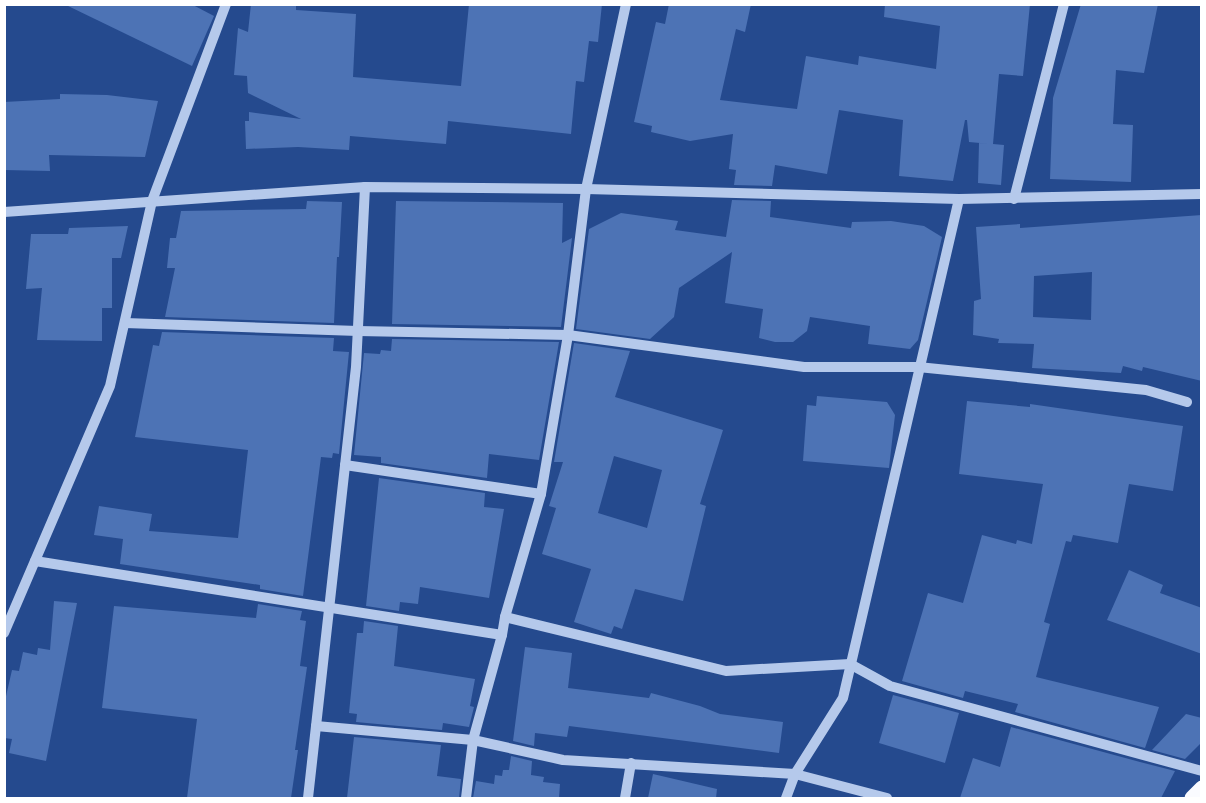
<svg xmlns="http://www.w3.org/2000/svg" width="1206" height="803" viewBox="0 0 1206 803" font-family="'Exo 2',sans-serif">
<rect width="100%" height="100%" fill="#254a8e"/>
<g fill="#4d73b5" fill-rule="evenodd">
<polygon points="64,4 191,4 214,16 192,66"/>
<polygon points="251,4 296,4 296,10 356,14 353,77 461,86 469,4 602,4 598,42 589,41 584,82 576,81 571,134 448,121 446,144 350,136 349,150 298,147 246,149 245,121 249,121 249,112 301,119 248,93 247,76 234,75 238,28 248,32"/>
<polygon points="669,4 751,4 745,32 736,29 720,100 797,109 806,56 858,65 859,56 936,69 940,26 884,17 885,4 1030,4 1023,76 999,74 993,144 1004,145 1001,185 978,183 979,143 991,144 969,142 967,120 965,120 953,181 899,176 903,120 839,110 827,174 775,165 772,186 734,185 736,170 729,169 733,134 690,141 651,132 652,126 634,122 656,22 665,24"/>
<polygon points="1081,4 1158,4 1144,73 1116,70 1113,124 1133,125 1131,182 1050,179 1053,98"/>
<polygon points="60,94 107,95 158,101 145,157 49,155 50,171 4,170 4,102 60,99"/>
<polygon points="732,200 771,201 770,217 851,228 852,222 891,221 924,226 942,237 918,340 910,349 868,344 870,326 810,317 807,331 793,342 775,342 759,338 763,309 725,303 732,252 679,288 674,317 650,339 576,329 589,229 621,213 678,221 675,230 726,237"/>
<polygon points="307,201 342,202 339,257 337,257 334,323 165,317 175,268 167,268 170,238 176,238 181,211 306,209"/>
<polygon points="396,201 563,203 562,243 572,238 561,327 392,324"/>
<path d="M1202,215v166l-59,-14 -1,4 -19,-5 -2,7 -89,-5 2,-24 -36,-1 1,-4 -26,-4 1,-34 7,-2 -5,-72 44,-3v4zM1092,272l-1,48 -58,-3 1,-41z"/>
<polygon points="128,226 121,258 112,258 112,308 102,308 102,341 37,340 42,288 26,289 31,234 68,234 69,228"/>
<polygon points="162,332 334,338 333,351 349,352 339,454 333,453 332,458 321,457 303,596 260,589 260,585 120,564 123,539 94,535 99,506 152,514 149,531 238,538 248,450 135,437 153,345 159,346"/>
<polygon points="392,339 559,342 539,460 489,454 487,478 381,463 381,457 354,455 364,353 380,354 381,350 391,351"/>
<path d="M574,343l56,8 -15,46 108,33 -23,74 6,2 -23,95 -48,-12 -13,40 -8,-3 -3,8 -37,-12 17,-53 -49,-15 14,-46 -7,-2 14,-44h-9zM614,456l48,14 -15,58 -49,-15z"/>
<polygon points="817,396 887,402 895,415 889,468 803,461 807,405 816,406"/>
<polygon points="967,401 1030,407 1030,404 1183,426 1173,491 1129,484 1118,543 1073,535 1071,542 1066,541 1044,622 1050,624 1036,677 1159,707 1145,748 1015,712 1018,704 965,691 963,698 902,681 928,593 963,603 982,535 1016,544 1017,540 1032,544 1043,484 959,474"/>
<polygon points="379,478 485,493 484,507 504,509 489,598 420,587 418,604 400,602 399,611 366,606"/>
<polygon points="1129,570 1163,585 1160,593 1202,608 1202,654 1107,620"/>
<polygon points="54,601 77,603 46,761 9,753 12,739 4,738 4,705 12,670 19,671 23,652 37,655 38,648 50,650"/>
<polygon points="258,604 302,611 300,620 306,621 300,666 307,667 295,750 298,750 291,798 187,798 197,719 102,708 114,606 256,618"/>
<polygon points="364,621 398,626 394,666 475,679 470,706 474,707 469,727 443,723 442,730 356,722 357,714 349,713 357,633 363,633"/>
<polygon points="525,647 572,653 568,688 649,698 651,693 700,706 720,714 783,722 779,753 569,726 567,737 535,733 534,746 513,741"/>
<polygon points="893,695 959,713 945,763 879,743"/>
<polygon points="1186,714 1202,718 1202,742 1185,759 1152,750"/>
<polygon points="1011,727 1140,762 1175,771 1161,798 960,798 973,758 1000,767"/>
<polygon points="354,737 441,745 437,776 461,779 459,798 347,798"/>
<polygon points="511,756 532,761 531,775 544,777 543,782 560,784 559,798 473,798 476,781 494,784 495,775 502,776 503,770 509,770"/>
<polygon points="653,774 717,789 716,798 648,798"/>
</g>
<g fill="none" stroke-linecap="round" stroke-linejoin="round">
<g stroke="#b5c9eb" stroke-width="10">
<polyline points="1014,199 1064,4"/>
<polyline points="4,212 365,187 586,189 959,199 1202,194"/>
<polyline points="125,323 358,331 568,335 804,367 918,367 1146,390 1187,402"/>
<polyline points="345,465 541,494"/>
<polyline points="35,561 502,635"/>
<polyline points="505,617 726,671 850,664 890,686 1202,771"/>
<polyline points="4,633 110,386 152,201 226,4"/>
<polyline points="316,726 473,740 563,760 795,774 887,798"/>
<polyline points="308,798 356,367 365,187"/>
<polyline points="466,798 473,740 502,635 505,617 541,494 568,335 586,189 626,4"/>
<polyline points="625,798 631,763"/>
<polyline points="786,798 795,774 843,698 959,199"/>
</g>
<polyline stroke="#fafbff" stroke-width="15" points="1192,798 1202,788"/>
</g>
<rect width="1206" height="803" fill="none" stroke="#ffffff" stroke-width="12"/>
</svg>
